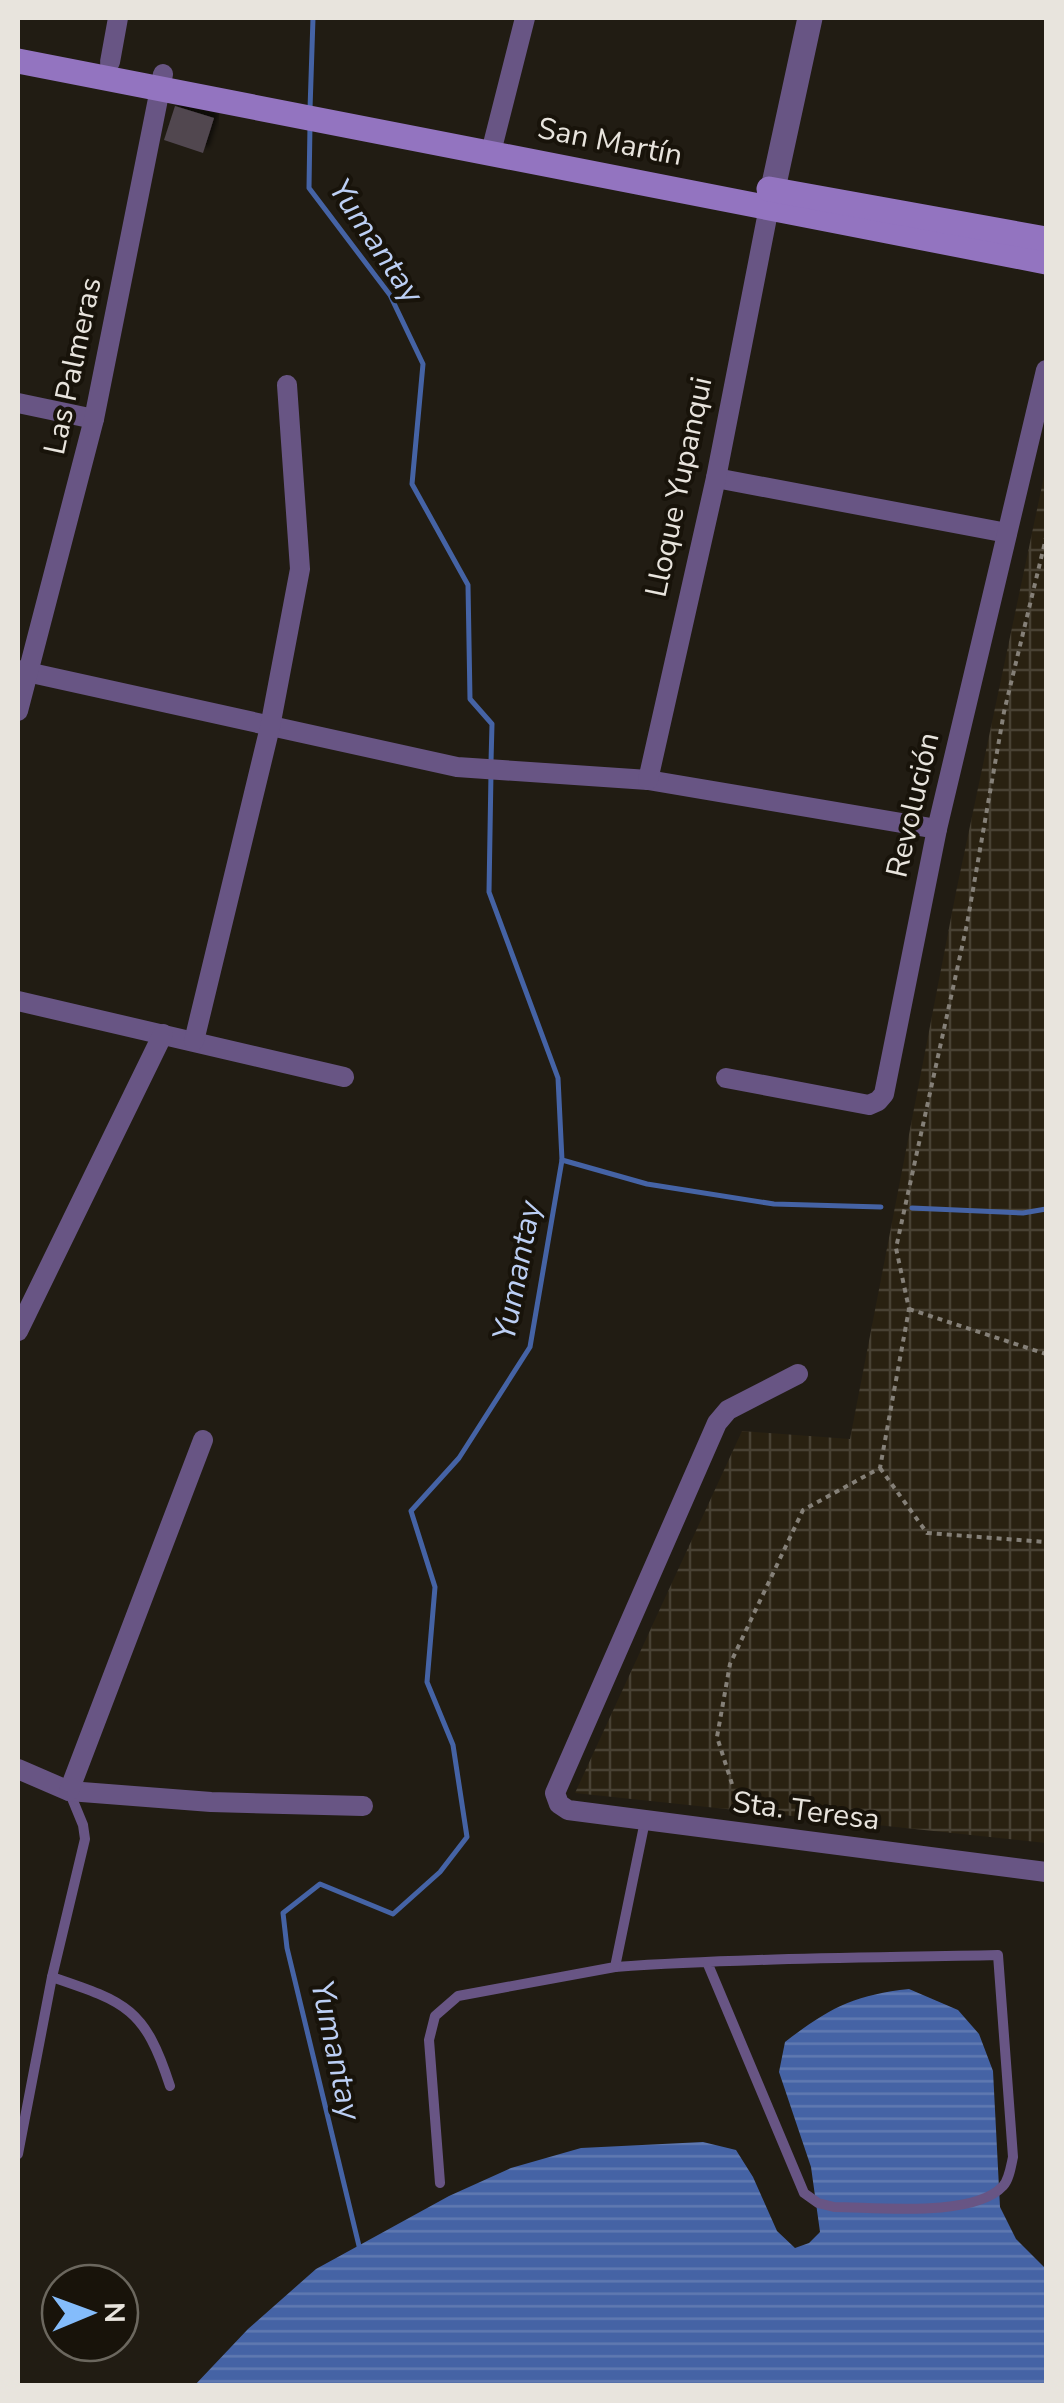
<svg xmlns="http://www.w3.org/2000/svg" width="1064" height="2403" viewBox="0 0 1064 2403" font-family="'Nunito Sans',sans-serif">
<defs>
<pattern id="industrial-grid" width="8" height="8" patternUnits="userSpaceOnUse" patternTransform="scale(2.5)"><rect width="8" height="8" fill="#292111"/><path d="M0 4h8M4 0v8" fill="none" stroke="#484133"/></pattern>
<pattern id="water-rules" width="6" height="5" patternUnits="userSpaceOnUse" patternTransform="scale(2.5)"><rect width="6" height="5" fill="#4563a5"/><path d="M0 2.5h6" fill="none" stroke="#6079b1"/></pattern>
<filter id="shadow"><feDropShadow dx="5.5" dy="-5.5" stdDeviation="2.5" flood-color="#0009"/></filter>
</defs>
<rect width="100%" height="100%" fill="#211c13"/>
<polygon fill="url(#industrial-grid)" points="1046,467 1046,1843 575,1793 742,1431 850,1439 956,892"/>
<path fill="url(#water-rules)" d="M909,1989l49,21 21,24 14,37 7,136 16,32 30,30v116l-852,1 54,-57 68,-60 133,-73 62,-28 70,-20 122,-6 33,8 17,27 24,54 18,17 14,-5 11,-11 -9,-65 -32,-95 6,-30c44,-34 69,-47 124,-53z"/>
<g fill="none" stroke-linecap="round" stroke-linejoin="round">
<g stroke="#4563a5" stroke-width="5">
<polyline points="310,109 313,18"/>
<polyline points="310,125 309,188 390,295 423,364 412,484 468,585 470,699 492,724 491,762"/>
<polyline points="562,1160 647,1184 774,1204 881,1207"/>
<polyline points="912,1208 1023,1213 1046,1209"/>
<polyline points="360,2250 287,1948 283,1913 320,1884 393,1914 440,1872 467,1837 453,1745 427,1682 435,1587 411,1511 459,1458 530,1347 562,1160 558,1078 489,892 491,773"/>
</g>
</g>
<polygon fill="#514750" filter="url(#shadow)" points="175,106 214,118 203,153 164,140"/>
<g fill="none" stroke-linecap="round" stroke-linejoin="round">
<g stroke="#858078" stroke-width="4" stroke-dasharray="5 5" stroke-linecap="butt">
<polyline points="909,1309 1046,1354"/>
<polyline points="880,1468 927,1533 1046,1542"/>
<polyline points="732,1784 717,1737 730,1664 803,1510 880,1468 909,1309 896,1248 967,924 1004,712 1046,538"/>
</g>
<g stroke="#685584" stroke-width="10">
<path d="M615,1967c127,-9 255,-9 383,-12l15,202c-2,9 -4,23 -10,29 -29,32 -127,21 -169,21l-16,-4 -14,-10 -97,-231"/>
<path d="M52,1977c74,25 93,31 118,109"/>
<polyline points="18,2154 52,1977 85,1839 83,1825 69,1791"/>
<polyline points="440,2183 429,2040 435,2016 458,1996 615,1967 645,1821"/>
</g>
<g stroke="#685584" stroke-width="20">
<polyline points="110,62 118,18"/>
<polyline points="491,152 525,18"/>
<polyline points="18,403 94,419"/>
<polyline points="716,478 1007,533"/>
<polyline points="18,670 457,767 648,780 937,829"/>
<polyline points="18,711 94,419 163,74"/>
<polyline points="648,780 716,478 769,207"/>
<polyline points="18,1001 344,1077"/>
<polyline points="194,1041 270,727 300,569 287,385"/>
<polyline points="726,1078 869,1105 878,1101 884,1094 937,829 1046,370"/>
<polyline points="18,1331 163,1034"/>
<polyline points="798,1374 728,1410 717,1423 555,1793 559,1804 568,1810 1046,1872"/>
<polyline points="18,1769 69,1791 211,1802 363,1806"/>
<polyline points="69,1791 203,1440"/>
</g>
<polyline stroke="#685584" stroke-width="25" points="769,207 810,18"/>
<g stroke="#9374c0" stroke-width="25">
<polyline points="18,61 1046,262"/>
<polyline points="769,189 1046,239"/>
</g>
</g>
<g text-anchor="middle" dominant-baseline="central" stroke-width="8" stroke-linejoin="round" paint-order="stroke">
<g font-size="30" fill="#e8e4dd" stroke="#18130a">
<text transform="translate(610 142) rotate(11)">San Martín</text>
<text transform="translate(73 366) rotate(-78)">Las Palmeras</text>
<text transform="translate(679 487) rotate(-78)">Lloque Yupanqui</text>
<text transform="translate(913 805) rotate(-77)">Revolución</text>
<text transform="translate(806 1811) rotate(7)">Sta. Teresa</text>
</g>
<g font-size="32" font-style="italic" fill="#bccff4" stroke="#18130a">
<text transform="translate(376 241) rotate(56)">Yumantay</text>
<text transform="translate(517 1271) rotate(-79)">Yumantay</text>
<text transform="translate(336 2050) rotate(78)">Yumantay</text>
</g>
</g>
<rect width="1064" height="2403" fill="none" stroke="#e8e4dd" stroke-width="40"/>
<g transform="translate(90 2313) rotate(89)"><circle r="48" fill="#18130a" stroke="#6b675e" stroke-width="2.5"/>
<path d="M0-8L18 38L0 25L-18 38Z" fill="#84bcfb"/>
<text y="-15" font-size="28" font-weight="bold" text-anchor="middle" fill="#e8e4dd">N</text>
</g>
</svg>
